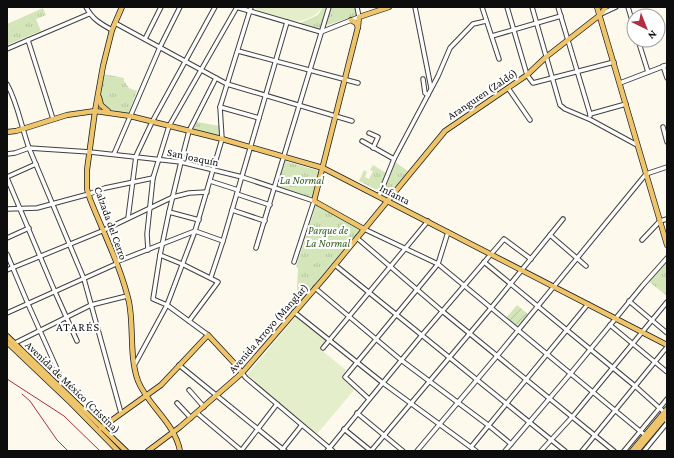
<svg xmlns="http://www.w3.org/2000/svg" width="674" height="458" viewBox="0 0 674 458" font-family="'Crimson Pro',serif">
<defs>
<pattern id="grass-tufts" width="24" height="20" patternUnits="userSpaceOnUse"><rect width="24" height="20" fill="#d4e6b9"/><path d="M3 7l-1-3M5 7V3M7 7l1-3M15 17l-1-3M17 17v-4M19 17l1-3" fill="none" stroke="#b5c49e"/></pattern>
<pattern id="garden-furrows" width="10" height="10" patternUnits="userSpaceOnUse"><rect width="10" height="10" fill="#d4e6b9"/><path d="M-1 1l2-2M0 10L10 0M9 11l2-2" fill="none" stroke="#b5c49e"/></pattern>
</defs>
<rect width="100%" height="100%" fill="#fef9ed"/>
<g fill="url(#grass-tufts)">
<polygon points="323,7 328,7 320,29 317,30 298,24 318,15"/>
<polygon points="330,7 355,7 357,15 328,25 326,23"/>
<polygon points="43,8 46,15 36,19 41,31 7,45 7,24"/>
<path d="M104,74l20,4v3l5,7 8,3 -9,23c-33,-7 -28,-10 -24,-40z"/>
<polygon points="197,122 220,126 220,136 193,130"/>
<polygon points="285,161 319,171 312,197 310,198 277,187 283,162"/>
<polygon points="395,162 408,171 389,194 384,191"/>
<polygon points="373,165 386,173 379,191 359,181 364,170 367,172 365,177 369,179 373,171 370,170"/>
<polygon points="316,205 361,229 296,307 298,268 296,267"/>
<polygon points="667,259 667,296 648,281"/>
</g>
<polygon fill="url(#garden-furrows)" points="517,305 529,315 517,328 506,318"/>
<g fill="#e4eecb">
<path d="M254,7h68c-4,6 -8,9 -15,12 -17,7 -33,-3 -49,-8z"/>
<polygon points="296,316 327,340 320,349 346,370 342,376 355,389 317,434 246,376"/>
</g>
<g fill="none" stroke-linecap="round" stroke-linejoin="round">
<g stroke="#404040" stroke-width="5.5">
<g id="minor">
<path d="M86,7c6,12 15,17 26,23"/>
<polyline points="236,7 321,32"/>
<polyline points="415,7 431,88"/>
<polyline points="482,7 499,59"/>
<polyline points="507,7 527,75 533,83 614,62"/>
<polyline points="532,7 560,105 565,109 591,120 637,145"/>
<polyline points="558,7 590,114"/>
<polyline points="628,7 634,27"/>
<polyline points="601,14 616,7"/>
<polyline points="115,23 227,84 352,121"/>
<polyline points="321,32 359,17 357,7"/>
<polyline points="492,36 561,16"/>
<polyline points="145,39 161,7"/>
<polyline points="28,40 53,119"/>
<polyline points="638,40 648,72"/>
<polyline points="7,49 89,14"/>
<polyline points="238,51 358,83"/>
<polyline points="663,66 667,78"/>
<polyline points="423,79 425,93 428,95"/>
<polyline points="620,83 667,65"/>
<path d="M7,84c11,20 14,42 22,64l55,131 37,134"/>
<polyline points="508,88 530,120"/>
<polyline points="220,107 259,118"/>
<polyline points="590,116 590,114 626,104"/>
<polyline points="663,127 667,142"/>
<polyline points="369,133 378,137 373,148"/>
<polyline points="362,141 394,159"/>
<polyline points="7,154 15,153 29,148 90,152 181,162 242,177 314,201 294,262"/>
<polyline points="114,154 160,47 180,7"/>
<polyline points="7,177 36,164"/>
<polyline points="7,178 55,292 77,341"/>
<polyline points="210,181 238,190"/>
<polyline points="237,194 270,205"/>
<polyline points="379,196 394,159 438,76 450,48 473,24 486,21"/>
<polyline points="7,209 37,208 89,194 105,188 153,178"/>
<polyline points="232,210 265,221"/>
<polyline points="169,212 199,220"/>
<polyline points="128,218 136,156 152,122 215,7"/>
<polyline points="364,229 438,264 646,436"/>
<polyline points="550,235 586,266"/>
<polyline points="7,238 29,228"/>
<polyline points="357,238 442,311 614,451"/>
<polyline points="642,240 660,221 667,219"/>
<polyline points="256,248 329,7"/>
<polyline points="148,250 147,234 153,178 169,126 237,7"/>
<polyline points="7,254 28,304 62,380 59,386"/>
<polyline points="160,255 182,264 218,282 189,321"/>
<polyline points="116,262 195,231 223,241"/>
<polyline points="484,262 635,386 664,412 665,418 667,421"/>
<polyline points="335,265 565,451"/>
<polyline points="7,270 102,231 173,197 189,193 207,192"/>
<polyline points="211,277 223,241 287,22"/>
<polyline points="315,288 401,360 488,425 511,444"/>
<polyline points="629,301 667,333"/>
<polyline points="294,312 383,383 476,451"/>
<polyline points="7,313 116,264"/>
<polyline points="610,325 667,372"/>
<polyline points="208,335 167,305 153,299 160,255 169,212 181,162 189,131 216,78"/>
<polyline points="15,343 91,305 127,296"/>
<polyline points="323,348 428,221"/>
<polyline points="135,364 167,305 195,231 222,139 220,107 251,7"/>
<polyline points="179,365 285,451"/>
<polyline points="242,373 246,378 333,451"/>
<polyline points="189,390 204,407"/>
<polyline points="369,399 345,377 438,264 448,232"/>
<polyline points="177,403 191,418"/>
<polyline points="197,413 242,451"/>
<polyline points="357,413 403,451"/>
<polyline points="344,429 371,451"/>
<polyline points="471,447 588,304"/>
<polyline points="282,450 301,426"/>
<polyline points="241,451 277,404"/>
<polyline points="327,451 422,335 504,239 531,259"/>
<polyline points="371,451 491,308 563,219"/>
<polyline points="417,451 497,356 646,174 667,167"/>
<polyline points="505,451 571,373 643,285 667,258"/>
<polyline points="541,451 573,416 667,302"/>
<polyline points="582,451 667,347"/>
<polyline points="624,451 667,399"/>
<polyline points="644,451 667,423"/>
</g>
</g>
<g stroke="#1e1e1e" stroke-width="6">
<g id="major">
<path d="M122,7l-10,23 -9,36 -8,45 -8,59v19l3,10c13,33 31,68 39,103 5,25 0,54 9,79 10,25 37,42 42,70"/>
<polyline points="597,7 667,245"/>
<polyline points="351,20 356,23 358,27"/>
<polyline points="99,97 101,105 108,111"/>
<polyline points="7,132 16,131 67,115 95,111 130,116 222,139 323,168 667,345"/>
<polyline points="364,229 314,201 358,27 359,17 389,7"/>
<polyline points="7,336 126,451"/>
<polyline points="7,342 69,401 118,451"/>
<polyline points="101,428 161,385 208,335 235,364 242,373"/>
<polyline points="148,451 180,427 242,373 325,277 445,131 527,75 546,57 600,15 606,7"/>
<polyline points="632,451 667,409"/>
<polyline points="637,451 667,415"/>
</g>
</g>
<use href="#minor" stroke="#fff" stroke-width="3.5"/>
<use href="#major" stroke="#efc56c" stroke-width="4.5"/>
<g stroke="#b32e3f" stroke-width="1">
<polyline points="7,379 64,416 99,450"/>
<polyline points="22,394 30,401 57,440 68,451"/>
</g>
</g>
<g text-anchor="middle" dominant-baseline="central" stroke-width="4" stroke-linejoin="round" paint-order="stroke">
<g font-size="11" fill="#0d0d0d" stroke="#fff">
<text transform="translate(482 94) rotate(-34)">Aranguren (Zaldó)</text>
<text transform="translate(193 157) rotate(12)">San Joaquín</text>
<text transform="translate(395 194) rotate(27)">Infanta</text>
<text transform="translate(111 223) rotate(70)">Calzada del Cerro</text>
<text transform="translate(268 328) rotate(-49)">Avenida Arroyo (Manglar)</text>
<text transform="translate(73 387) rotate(44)">Avenida de México (Cristina)</text>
</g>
<g font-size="11" font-style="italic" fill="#336022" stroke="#fff">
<text x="302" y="180">La Normal</text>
<text x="328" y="230">Parque de<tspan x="328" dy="13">La Normal</tspan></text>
</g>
<g font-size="12" letter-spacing="1" fill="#0d0d0d" stroke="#fff">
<text x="78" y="327">ATARÉS</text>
</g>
</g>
<rect width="674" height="458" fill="none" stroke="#0d0d0d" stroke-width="16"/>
<g transform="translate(646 28) rotate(137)"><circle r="19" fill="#ffffff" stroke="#9e9e9e"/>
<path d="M0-3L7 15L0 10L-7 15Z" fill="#b32e3f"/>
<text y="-6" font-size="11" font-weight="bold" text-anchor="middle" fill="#0d0d0d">N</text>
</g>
</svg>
